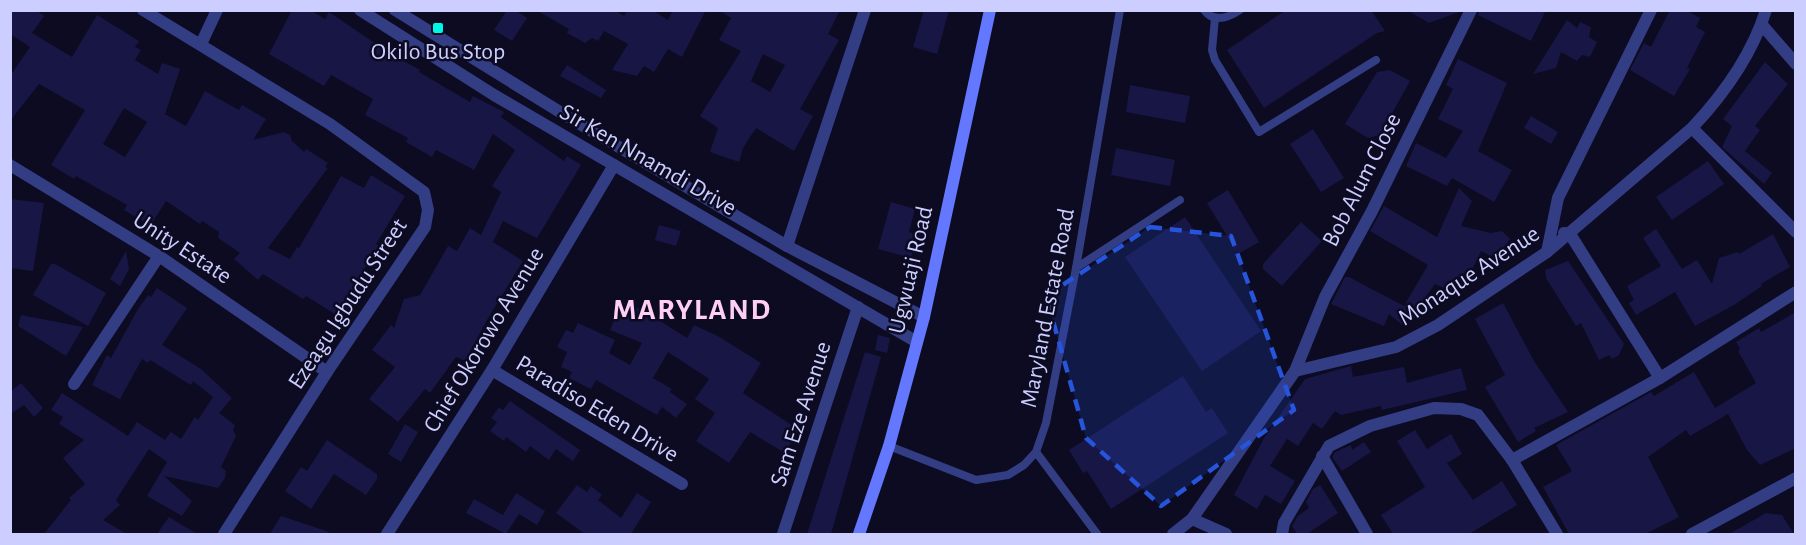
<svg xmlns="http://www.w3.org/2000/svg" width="1806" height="545" viewBox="0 0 1806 545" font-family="'Alegreya Sans',sans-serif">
<rect width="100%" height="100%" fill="#0c0b22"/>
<g fill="#181644" fill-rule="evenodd">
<path d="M10,10h26l8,6 -12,17 40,24 25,-42 42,26 -4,6 6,3 -6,10 23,14 4,-11 18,6 -15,45 21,12 19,-35 34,19 3,-5 24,14 -13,21 31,-8 6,3 2,6 12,11 2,-3 22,14 -3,4 3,1 -60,80 22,11 7,-12 2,1 42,-72 23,12 7,-13 34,21 -29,48 3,2 -7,12 -2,-2 -12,30 5,4 -14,20 -7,-3 -4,9 -32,-20 -3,3 -40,-25 -5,6 -24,-21 6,-6 -22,-15 1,-6 -17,-11 -2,3 -34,-23 -16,25 -26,-16 3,-5 -51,-29 -2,3 -23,-14 34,-55 -46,-26 -29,37v-45l20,-29 -20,-13zM124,108l23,14 -22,35 -22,-13z"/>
<polygon points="292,10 310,10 325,19 329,12 391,54 420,70 419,72 470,102 473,96 504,112 501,117 564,161 567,156 581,165 537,238 503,221 493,242 523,261 487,320 465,361 456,357 430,393 425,389 398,422 369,399 395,367 372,350 391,325 394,328 404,299 420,295 448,246 457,251 470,228 481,235 501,192 492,186 515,150 493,134 474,170 436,150 432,157 406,142 408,138 365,115 373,99 331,75 324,86 269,54"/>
<polygon points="507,10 515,10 527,18 512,41 494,30"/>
<polygon points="536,10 614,10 624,16 628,10 652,10 668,20 673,10 706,10 682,57 668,49 654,72 644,66 637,76 612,70 628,44 604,31 598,41 592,38 585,43 567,33 569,29"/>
<path d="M719,10h121l-12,24 11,6 -39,69 13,7 -19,35 -38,-23 -13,20 -4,14 -29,-10 8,-24 -18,-12 41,-65 -22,-11 12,-22zM763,54l22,11 -15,27 -19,-11z"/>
<polygon points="924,10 949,10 937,54 913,47"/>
<polygon points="1286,10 1371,10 1385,31 1377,33 1264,108 1227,50"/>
<polygon points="1407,10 1459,10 1459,12 1429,23"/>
<polygon points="1479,10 1546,10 1531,41 1478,15"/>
<polygon points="1670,10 1686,10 1700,18 1696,27 1705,32 1687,68 1690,69 1674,96 1630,70 1644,43 1651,47"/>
<polygon points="1567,20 1577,28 1580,22 1591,27 1589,37 1597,42 1590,57 1582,55 1577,61 1561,52 1556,68 1533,74"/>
<polygon points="1458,59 1507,83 1478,151 1512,170 1494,202 1452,178 1447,186 1406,166 1416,143 1446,158 1463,131 1438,119 1453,89 1446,85"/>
<polygon points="1765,62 1788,84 1755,126 1760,130 1745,151 1772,173 1764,184 1722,147 1732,126 1723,119"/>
<polygon points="567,65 606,90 601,98 560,76"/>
<polygon points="1390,70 1410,81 1380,135 1368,138 1345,124 1377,72"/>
<polygon points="1130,85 1190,96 1185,123 1126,112"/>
<polygon points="1531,116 1558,132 1551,144 1524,128"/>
<polygon points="1313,129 1344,178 1321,192 1290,144"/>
<polygon points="1116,148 1175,160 1170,186 1111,175"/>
<polygon points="1708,161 1724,184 1672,220 1656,197"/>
<polygon points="1459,188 1472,201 1461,226 1491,233 1502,231 1510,239 1501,252 1491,256 1481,251 1470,274 1451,291 1435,284 1404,326 1389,314 1384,326 1331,304 1345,277 1349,277 1404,306 1428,265 1370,231 1384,206 1437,237"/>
<polygon points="1228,190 1259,242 1238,254 1207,203"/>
<polygon points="10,199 44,203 33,271 10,268"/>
<polygon points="891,202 915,209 909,232 917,235 911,258 878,249"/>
<polygon points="1185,217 1261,331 1202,371 1125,257"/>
<polygon points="1301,222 1322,241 1282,286 1263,269 1263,264"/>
<polygon points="659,225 681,231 676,246 655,240"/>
<polygon points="1656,229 1682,269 1697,260 1712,284 1719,258 1738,252 1739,254 1773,234 1790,267 1761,284 1762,286 1734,305 1695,326 1675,292 1636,315 1629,303 1634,300 1627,286 1661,266 1643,238"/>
<polygon points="126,251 129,269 120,286 110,279"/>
<polygon points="1568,261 1624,344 1619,355 1612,359 1609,355 1599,360 1581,323 1576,326 1546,278 1545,270"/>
<polygon points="51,264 55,264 106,293 88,326 33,295"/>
<polygon points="157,288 187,308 162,345 201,369 232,398 219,413 235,425 233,430 236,436 221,467 226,471 225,478 218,488 164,476 192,501 182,516 147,496 167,462 149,449 116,500 120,505 103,520 127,534 44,534 71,500 69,498 85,484 63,458 84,440 59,424 63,417 51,410 62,393 128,436 137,422 165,440 171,432 181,439 195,417 198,420 213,397 193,381 191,385 150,360 148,363 142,359 120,399 92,385 107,355 111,358 138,309 148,295 151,297"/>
<polygon points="622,302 643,310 687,338 694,325 718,336 761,363 743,393 799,430 785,453 750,432 729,463 696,441 715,413 695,399 709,379 668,352 653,378 672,389 670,392 687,404 676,418 662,407 657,415 596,380 591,389 569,378 572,372 561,367 567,352 557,347 566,330 573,333 578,323 615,340 609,353 630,365 642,343 610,330"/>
<polygon points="1503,303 1534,361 1568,412 1534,428 1536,431 1518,442 1485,387 1505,375 1475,319"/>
<polygon points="1796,312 1796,448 1760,465 1747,450 1728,414 1690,436 1686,430 1648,457 1679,517 1645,534 1569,534 1543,487 1572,471 1556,445 1651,392 1654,396 1694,372 1715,408 1756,383 1738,351 1740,349 1736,342 1759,328 1761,332"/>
<polygon points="21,315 83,327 66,356 18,326"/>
<polygon points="878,335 890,338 887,353 875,350"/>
<polygon points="865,352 881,357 831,534 807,534"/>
<polygon points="1351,366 1353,377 1404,367 1407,383 1461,368 1467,390 1382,410 1381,406 1341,415 1335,411 1322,429 1313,423 1298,446 1287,439 1270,466 1295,481 1281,504 1265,495 1257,509 1234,495 1264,438 1305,379"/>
<polygon points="1183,376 1206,412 1212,408 1228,433 1111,509 1087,471 1083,473 1069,450"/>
<polygon points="21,383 43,408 34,417 24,405 10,414 10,392"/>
<polygon points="510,401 580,450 573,461 556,449 549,460 530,446 526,452 506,437 504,441 490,431 497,422 491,418 499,407 503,410"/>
<polygon points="405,424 418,432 401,462 388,454"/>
<polygon points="1415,430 1427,449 1451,434 1462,454 1447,463 1473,500 1502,481 1517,505 1469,534 1393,534 1381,515 1425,487 1397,441"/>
<polygon points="327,440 377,474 377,479 366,495 334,474 311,509 285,491 301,467 307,471"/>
<polygon points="1364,442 1371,452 1342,471 1332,457 1335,452 1351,445 1352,450"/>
<polygon points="577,485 587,492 591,486 602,495 598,500 621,518 637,493 651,502 631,534 585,534 556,513"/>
<polygon points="1320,485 1338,513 1307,534 1297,534 1292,526 1298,516 1309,508 1306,502 1313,489"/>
<polygon points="516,493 545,511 537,525 519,514 506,534 466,513 474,499 503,515"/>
<polygon points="1766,513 1782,515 1794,534 1729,534"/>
<polygon points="281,516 329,532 328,534 270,534"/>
<polygon points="169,517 197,534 157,534"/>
</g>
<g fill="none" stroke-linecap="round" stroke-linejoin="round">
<g stroke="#333d84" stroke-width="8">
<path d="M1204,10c10,13 24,8 36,0"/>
<polyline points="1215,18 1212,50 1215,60 1259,132 1376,60"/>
<polyline points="1076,268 1180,200"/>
<polyline points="889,446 976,480 1008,475 1024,465 1036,452 1046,423 1076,268 1120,10"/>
<polyline points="1036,452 1097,534"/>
</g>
<g stroke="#333d84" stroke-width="12">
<polyline points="143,10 330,124 424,192 428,210 425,227 327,372 224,534"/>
<polyline points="360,10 494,95 917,342"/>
<polyline points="395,10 573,120 787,246 924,317"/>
<polyline points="1762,25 1796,64"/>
<polyline points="201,44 217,10"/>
<polyline points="1692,128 1796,232"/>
<polyline points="10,165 159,256 327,372"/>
<polyline points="1564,233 1570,234 1660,378"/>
<polyline points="787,246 865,10"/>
<polyline points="1547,252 1558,198 1651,10"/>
<polyline points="492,370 682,484"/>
<polyline points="1295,371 1325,297 1372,211 1471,10"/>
<polyline points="74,384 159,256"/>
<polyline points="1322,456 1367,534"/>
<polyline points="1512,460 1660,378 1796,292"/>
<polyline points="1192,519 1226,534"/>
<polyline points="387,534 492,370 614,165"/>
<polyline points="783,534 858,307"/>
<path d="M1173,534l19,-15 103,-148 101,-24 42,-22 109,-73 145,-124c32,-34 60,-73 74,-118"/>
<polyline points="1282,534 1284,523 1329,446 1370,426 1434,408 1461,409 1478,415 1512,460 1557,534"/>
<polyline points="1692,534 1796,478"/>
</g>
<polyline stroke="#6378ff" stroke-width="12" points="859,534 889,446 924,317 990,10"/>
</g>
<path fill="#2654da" fill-opacity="0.2" stroke="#2654da" stroke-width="4.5" stroke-dasharray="12 8" stroke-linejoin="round" d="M1150,227l81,9 63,174 -133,96 -75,-68 -40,-142z"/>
<rect fill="#00f7e8" stroke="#0c0b22" stroke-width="2" x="432" y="22" width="12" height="12" rx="3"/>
<g text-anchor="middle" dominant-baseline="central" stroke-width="5" stroke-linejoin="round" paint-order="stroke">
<g font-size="24" fill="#ccceff" stroke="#0c0b22">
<text x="438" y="52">Okilo Bus Stop</text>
</g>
<g font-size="24" fill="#ccceff" stroke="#0c0b22">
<text transform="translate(648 160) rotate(30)">Sir Ken Nnamdi Drive</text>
<text transform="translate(1362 180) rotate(-63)">Bob Alum Close</text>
<text transform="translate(182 248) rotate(33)">Unity Estate</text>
<text transform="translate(911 270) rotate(-77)">Ugwuaji Road</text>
<text transform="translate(1469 276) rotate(-33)">Monaque Avenue</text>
<text transform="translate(348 304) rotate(-57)">Ezeagu Igbudu Street</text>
<text transform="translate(1048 308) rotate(-79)">Maryland Estate Road</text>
<text transform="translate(484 340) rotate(-59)">Chief Okorowo Avenue</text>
<text transform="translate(597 409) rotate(31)">Paradiso Eden Drive</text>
<text transform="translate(801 414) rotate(-72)">Sam Eze Avenue</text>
</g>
<g font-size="30" font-weight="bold" letter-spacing="1.5" fill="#ffcef5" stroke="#0c0b22">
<text x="692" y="310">MARYLAND</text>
</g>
</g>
<rect width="1806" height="545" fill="none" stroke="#ccceff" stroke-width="24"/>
</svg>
